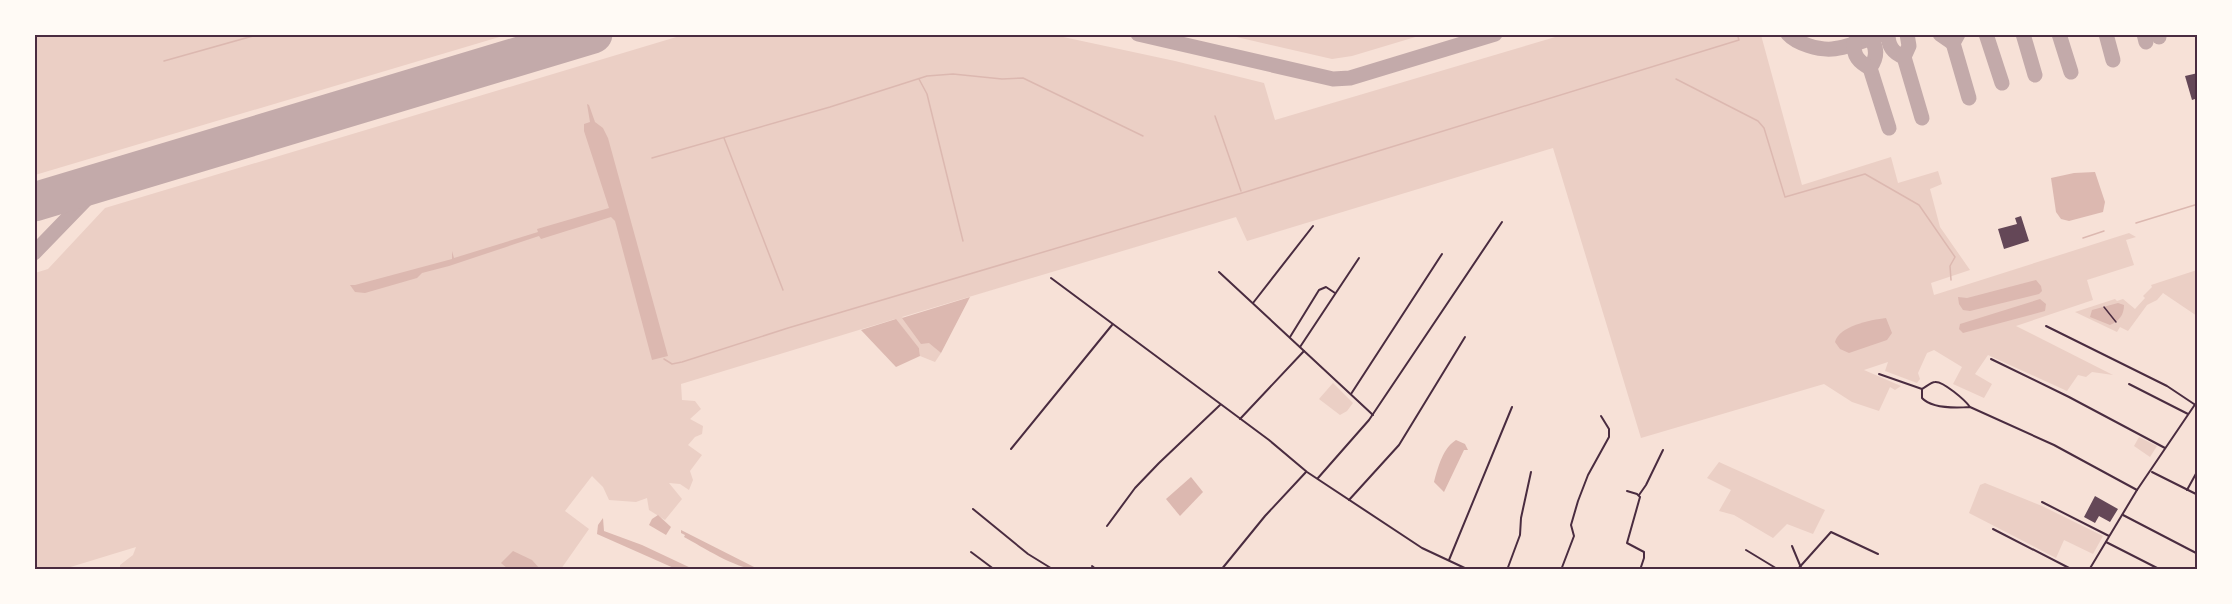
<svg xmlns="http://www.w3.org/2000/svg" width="2232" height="604" viewBox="0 0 2232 604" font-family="'DM Sans',sans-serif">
<rect width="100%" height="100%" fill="#f7e1d7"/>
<g fill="#ebcfc5">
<polygon points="35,35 506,35 35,175"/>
<polygon points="683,35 1054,35 1175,61 1264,83 1275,120 1562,35 1761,35 1802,185 1891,157 1898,183 1938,171 1942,184 1930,189 1940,227 1970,270 1931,283 1934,295 2129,233 2136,237 2126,240 2134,265 2087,280 2093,300 2016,326 2113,375 2092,372 2086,377 2078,375 2067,391 1988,355 1975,374 1992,384 1984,398 1953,384 1962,367 1934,350 1927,353 1918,373 1920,379 1917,383 1885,371 1888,362 1864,370 1901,386 1895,390 1890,387 1879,411 1852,402 1824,384 1641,438 1553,148 1247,241 1236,217 902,317 941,353 935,362 920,356 919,348 895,319 681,384 682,400 695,401 701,409 690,419 703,426 702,434 695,437 688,445 702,455 690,471 693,480 689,490 680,484 669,483 682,499 665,520 649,510 647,498 636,502 609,500 603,487 592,476 565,511 589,529 561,569 120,569 120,565 133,555 136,547 64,569 35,570 35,273 48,269 105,208"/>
<polygon points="1228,35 1422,34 1422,35 1352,56 1332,59"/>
<polygon points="2197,270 2197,316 2163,293 2157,300 2147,305 2128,331 2120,327 2117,332 2075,312 2115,299 2117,301 2123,299 2135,309 2145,298 2143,296 2152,287 2151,285"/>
<polygon points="1333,383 1353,403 1347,411 1340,415 1319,399"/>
<polygon points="2139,437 2157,446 2150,457 2134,446"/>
<polygon points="1719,462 1825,510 1813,534 1787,524 1773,538 1734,515 1719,511 1731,490 1707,478"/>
<polygon points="1985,483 2042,506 2103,536 2093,554 2064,540 2056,558 1969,513 1980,485"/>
</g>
<g fill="#dcb8b0">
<polygon points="587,104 589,105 595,122 603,128 608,138 668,356 652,360 615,221 611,217 541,239 539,236 449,266 422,273 417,278 365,293 355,292 350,285 355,285 452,259 452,251 454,258 538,232 537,229 609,208 584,131 584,124 590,122"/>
<polygon points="2095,172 2105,202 2103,212 2069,221 2061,219 2056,212 2051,178 2074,173"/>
<polygon points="2036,280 2041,286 2042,291 2039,294 1970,311 1963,310 1959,304 1958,297 1967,298"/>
<polygon points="970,297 941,353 929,343 921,344 902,318"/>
<polygon points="2040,299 2046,304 2045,311 1963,333 1959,329 1960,324"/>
<path d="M2118,303l6,2c0,10 -5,16 -14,20l-20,-8 2,-7z"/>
<path d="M1886,318l6,15 -5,7 -38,13 -9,-4 -5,-7c4,-16 35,-22 51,-24z"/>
<polygon points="896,319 919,348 920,356 896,367 861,330"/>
<path d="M1456,440l9,4 3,6h-4l-20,42 -10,-10c4,-15 9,-34 22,-42z"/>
<polygon points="1191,477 1203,492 1180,516 1166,499"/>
<polygon points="658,515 671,527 666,535 649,525 652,519"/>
<polygon points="603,518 604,531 642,545 693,569 676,569 597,534 598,525"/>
<path d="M681,530l77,39c-21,1 -55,-22 -74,-32l1,-2 -4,-2z"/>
<polygon points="513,551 532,560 540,569 508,569 501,563"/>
</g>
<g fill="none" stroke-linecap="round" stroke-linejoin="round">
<g stroke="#dcb8b0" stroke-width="1.5">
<polyline points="164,61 260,34"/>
<polyline points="919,79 927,94 963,241"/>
<polyline points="1676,79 1758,121 1764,128 1785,197 1865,174 1919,205 1955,257 1950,266 1951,280"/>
<polyline points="1215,116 1241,191"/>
<polyline points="724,138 783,290"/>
<polyline points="652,158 830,107 927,76 953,74 1002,79 1023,78 1143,136"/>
<polyline points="2136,223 2198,204"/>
<polyline points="2083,238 2104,231"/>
<polyline points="664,359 672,364 682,362 788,328 1242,193 1739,40 1737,34"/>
</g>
<g stroke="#c3aaaa" stroke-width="15">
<polyline points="1138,34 1333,79 1350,78 1495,34"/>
<path d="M1788,34c9,10 31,16 44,15 16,-1 35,-10 50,-15"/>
<path d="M1888,34c0,12 5,19 16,23"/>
<polyline points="1907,34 1909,46 1904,57 1922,118"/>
<polyline points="1940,34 1953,43"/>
<polyline points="1958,34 1953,43 1969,98"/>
<polyline points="1986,34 2002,83"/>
<polyline points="2023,34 2035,75"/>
<polyline points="2059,34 2071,72"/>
<polyline points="2106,34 2113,60"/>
<polyline points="2144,34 2146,42"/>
<polyline points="2159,34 2159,37"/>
<path d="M1870,38c8,10 7,20 0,30l19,60"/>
<path d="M1854,43c-1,13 5,19 16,25"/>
<polyline points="34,253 96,189 107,182 139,171"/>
</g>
<polyline stroke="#c3aaaa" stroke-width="39" points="34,202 593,34"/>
</g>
<g fill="#644757">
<polygon points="2198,73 2198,98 2192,100 2185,76"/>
<polygon points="2021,216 2029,241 2004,249 1998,229 2017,224 2015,218"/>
<polygon points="2095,496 2118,509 2110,522 2099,516 2095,523 2084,517"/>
</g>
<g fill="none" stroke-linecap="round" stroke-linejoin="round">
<polyline stroke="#4a2c40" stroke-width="1.5" points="2104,307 2116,322"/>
<g stroke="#4a2c40" stroke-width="2">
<polyline points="1219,272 1373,415"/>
<polyline points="1051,278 1269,440 1307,472 1422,548 1469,570"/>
<polyline points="1253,303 1313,226"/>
<polyline points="2046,326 2167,386 2194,404"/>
<polyline points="1290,337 1319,290 1326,287 1335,293"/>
<polyline points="1300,347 1359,258"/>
<polyline points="1991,359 2069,397 2165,448"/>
<polyline points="1879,374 1922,389"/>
<polyline points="2129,384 2188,414"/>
<polyline points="1351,394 1442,254"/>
<path d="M1970,407c-14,1 -38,2 -48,-9v-9c4,-2 9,-7 13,-7 8,-1 30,18 35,25l84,38 83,45"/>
<polyline points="1240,419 1304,351"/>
<polyline points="1011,449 1112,325"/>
<polyline points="2152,472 2198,495"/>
<polyline points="1318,478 1369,420 1502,222"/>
<polyline points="2187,490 2198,470"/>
<polyline points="1627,491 1637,494 1640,497 1627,543 1644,552 1644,558 1640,570"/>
<polyline points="1639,495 1646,485 1663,450"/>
<polyline points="1349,500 1399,445 1465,337"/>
<polyline points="2042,502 2109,536"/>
<polyline points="973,509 1028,554 1054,570"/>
<polyline points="2123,515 2198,554"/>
<polyline points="1107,526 1135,488 1159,463 1220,405"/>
<polyline points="1993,529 2073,570"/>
<polyline points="2106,542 2161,570"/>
<polyline points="1792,546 1802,570"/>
<polyline points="1746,550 1779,570"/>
<polyline points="971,552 995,570"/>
<polyline points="1449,560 1512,407"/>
<polyline points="1092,566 1097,570"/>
<polyline points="1221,570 1265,516 1306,472"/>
<polyline points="1507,570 1520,535 1521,518 1531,472"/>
<polyline points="1561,570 1574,536 1571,525 1578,501 1588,475 1609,437 1609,429 1601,416"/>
<polyline points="1797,570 1831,532 1878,554"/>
<polyline points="2089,570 2137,490 2198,400"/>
</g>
</g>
<rect width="2232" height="604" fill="none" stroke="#fffaf5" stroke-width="72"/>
<rect x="36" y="36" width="2160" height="532" fill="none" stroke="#4a2c40" stroke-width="2"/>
</svg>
